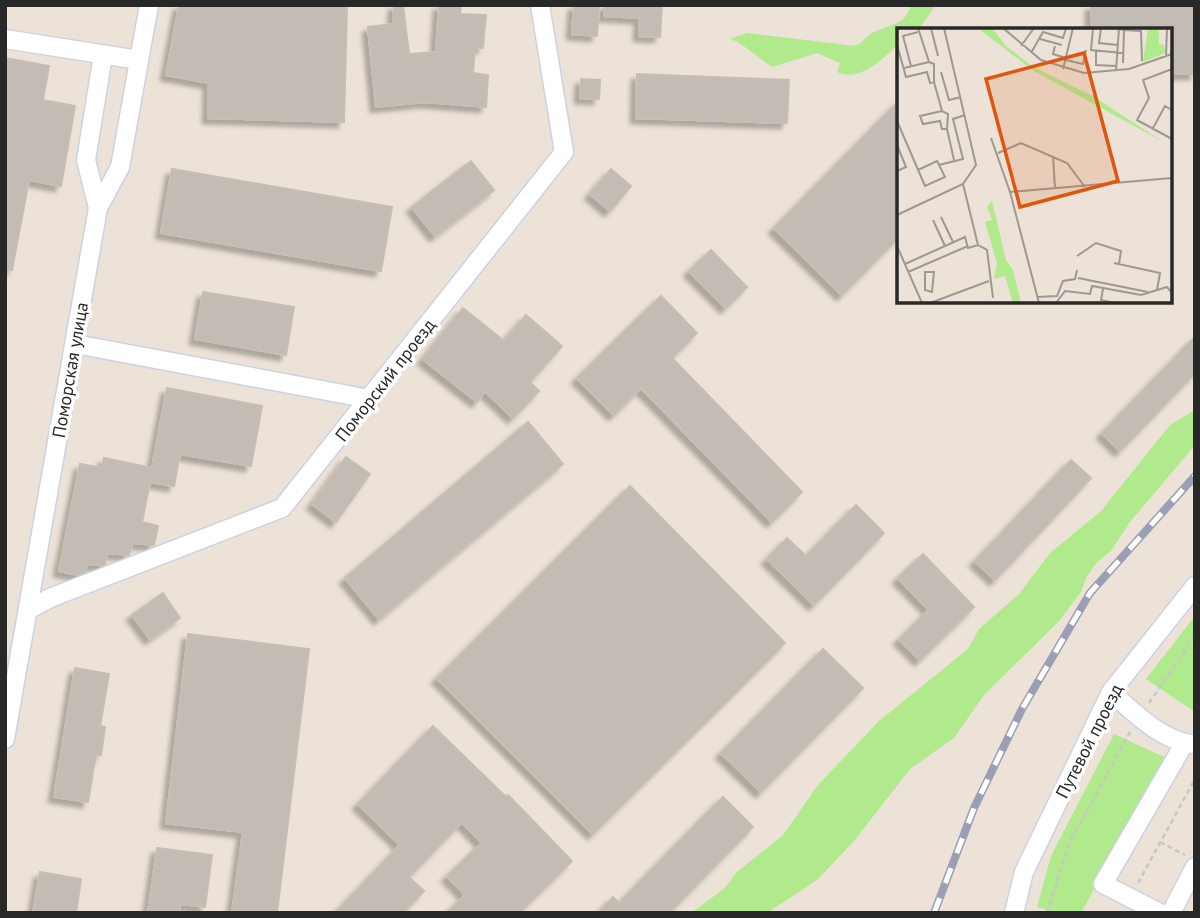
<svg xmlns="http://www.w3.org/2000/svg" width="1200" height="918" viewBox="0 0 1200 918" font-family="'PT Sans',sans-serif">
<defs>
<filter id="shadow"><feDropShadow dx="-5.5" dy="5.5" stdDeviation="2" flood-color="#0004"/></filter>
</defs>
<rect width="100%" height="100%" fill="#ece2d7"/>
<g fill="#b0ea8d">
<path d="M911,5h25l-18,25h-19v14c-16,14 -39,39 -62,28l3,-9 -23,-10 -45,14 -34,-25 -8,-3 17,-6 108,13c8,-3 8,-6 14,-11 16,-11 36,-7 42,-30z"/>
<polygon points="1195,410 1195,445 1130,522 1111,551 1098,561 1087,576 1081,592 1059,621 984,695 954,738 910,769 854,841 817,880 767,913 691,913 725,888 736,873 783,835 818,785 879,721 968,649 979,629 1019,594 1050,553 1101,511 1170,425"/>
<polygon points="1195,616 1195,712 1146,679"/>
<polygon points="1114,734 1166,758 1081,913 1056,913 1037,907 1051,856"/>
</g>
<g fill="#c3bcb4" stroke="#c7beb1" stroke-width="2" filter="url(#shadow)">
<polygon points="179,5 347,5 344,122 208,118 209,83 166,75"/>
<polygon points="394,5 403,5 409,54 436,52 439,5 461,5 460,14 486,15 483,48 475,47 473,73 488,75 486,107 425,102 376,107 368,27 393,24"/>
<polygon points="574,5 599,5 597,36 572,34"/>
<polygon points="604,5 662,5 660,37 639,36 640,18 604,16"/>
<polygon points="1091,5 1195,5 1195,74 1170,74 1170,30 1091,30"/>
<polygon points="5,58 49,66 43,100 75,106 61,186 29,180 12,270 5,269"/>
<polygon points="637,74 789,80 787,123 636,118"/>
<polygon points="581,79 600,80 599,99 580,98"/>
<polygon points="899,101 899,237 842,295 774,228"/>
<polygon points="471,161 494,190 435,236 412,207"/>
<polygon points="172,169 392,207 381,271 161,233"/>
<polygon points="611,169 631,186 610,211 590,194"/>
<polygon points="711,250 747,287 726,308 689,271"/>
<polygon points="203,292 294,307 286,355 195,339"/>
<polygon points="661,296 697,333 672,358 802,492 772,522 641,388 614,415 577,378"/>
<polygon points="463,308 504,341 526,315 562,346 530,382 539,391 513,418 485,391 477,402 423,359"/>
<polygon points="1195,337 1195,373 1120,451 1102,433"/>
<polygon points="167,388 262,406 251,466 180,454 174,486 150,482 142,522 158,526 154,545 132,543 129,555 107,553 105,565 87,565 85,572 78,575 59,571 80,464 102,468 104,458 152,468"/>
<polygon points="528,422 563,464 379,619 345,578"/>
<polygon points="346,457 370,474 336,522 312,504"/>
<polygon points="1071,460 1091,478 995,580 975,561"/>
<polygon points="630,486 785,643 593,834 437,678"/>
<polygon points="856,505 884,533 814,605 767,559 787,538 806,556"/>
<polygon points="923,554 974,607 920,660 899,639 929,610 898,578"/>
<polygon points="163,593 180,618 150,639 132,615"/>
<polygon points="188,634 309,649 277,913 232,913 243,832 166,823"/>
<polygon points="823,649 863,688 761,792 721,753"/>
<polygon points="75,668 109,674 100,726 105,727 101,755 96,754 88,802 54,797"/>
<polygon points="433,726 506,797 508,795 572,861 519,913 447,913 465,895 447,876 482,843 462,822 409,877 424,891 403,913 335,913 400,845 358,804"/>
<polygon points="723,797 753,827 669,913 598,913 613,897 619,903"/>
<polygon points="157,848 212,855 205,907 180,904 179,913 148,913"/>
<polygon points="40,872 81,879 76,913 33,913"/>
</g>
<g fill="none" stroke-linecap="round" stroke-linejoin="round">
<g stroke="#ccd2e3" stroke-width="21">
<g id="minor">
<polyline points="5,39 139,60"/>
<polyline points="98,208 86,160 103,55"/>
<polyline points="75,344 370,399"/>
<polyline points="28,610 50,598 282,508 564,152 540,5"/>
<path d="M1111,692c22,20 53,51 84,52"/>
<polyline points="5,739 98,208 120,167 149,5"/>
<polyline points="1014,913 1024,872 1111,692 1195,586"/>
<polyline points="1160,913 1103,884 1184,744"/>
<polyline points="1171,913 1195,867"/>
</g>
</g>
<g stroke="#c7c7c7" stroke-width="2.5" stroke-dasharray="5 3.5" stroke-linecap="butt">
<polyline points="1149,703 1195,636"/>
<polyline points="1160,842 1185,855"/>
<polyline points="1138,883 1195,779"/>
<polyline points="1047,913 1070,842 1130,732"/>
</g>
<use href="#minor" stroke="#fff" stroke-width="18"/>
<g stroke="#9a9fb5" stroke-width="8">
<polyline id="rail" points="934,913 974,808 1022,709 1090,593 1195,476"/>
</g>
<use href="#rail" stroke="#fff" stroke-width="5" stroke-dasharray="16" stroke-linecap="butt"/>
</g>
<g text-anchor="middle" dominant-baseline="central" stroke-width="7" stroke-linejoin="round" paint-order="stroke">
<g font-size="18" fill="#282828" stroke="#fff">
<text transform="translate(70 370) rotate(-80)">Поморская улица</text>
<text transform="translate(385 380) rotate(-52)">Поморский проезд</text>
<text transform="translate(1089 741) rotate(-63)">Путевой проезд</text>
</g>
</g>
<g transform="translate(897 28)">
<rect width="275" height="275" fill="#ece2d7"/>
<path d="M81,0h14l14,18 27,21 58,28 74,48 -133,-73zM262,0v16l5,1 1,8 -22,9 5,-33zM95,173l14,59 7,10 8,33h-8l-8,-27 -11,3 3,-16 -12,-41 7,-2 -5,-13z" fill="#b0ea8d"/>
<path fill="none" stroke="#9e9891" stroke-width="2" d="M34,0l7,28M106,0l38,32 43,13 45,-4 43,-15M196,0l-2,22 32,3M204,0l-2,15 19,2M218,0l9,2 -1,33M227,2l17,1 1,30M143,11l22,6M0,17l9,32 21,-5 3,11 4,-1 8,29 6,3 -1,15M124,18l13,-18M158,18l-2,8 13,4M199,22v15l20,1M134,25l12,-21 20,6 3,-10M269,28l1,-28M169,32l17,4 3,-14M32,34l5,2v18M14,38l-8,-30 15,-4M7,40l25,-6 -11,-34M166,41l10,-41M275,41l-29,11 6,18 -12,22 35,19M219,43l3,-43M44,44l8,28 12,-3M45,83l-22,5 3,8 17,-3 2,8h5l7,31M0,93l28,65 20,-9 -6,-12 24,-6 -10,-40 12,-4M256,100l12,-22 7,4M94,110l19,54M0,117l9,22 -9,4M101,125l23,-10 46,20 18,24M156,128l2,33M21,142l19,-9 2,4M66,156l15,61M113,164l162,-14M113,164l29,111M0,187l66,-31 13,-19 -32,-137M44,189l12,25M36,192l12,26M0,218l25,57M180,228l19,-13 25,8 -2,13M217,235l46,10 -3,17M8,236l60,-27 3,11 10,-3 9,5 6,48M11,244l60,-26M28,244h9l-2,20 -7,-2zM181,250l70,14M206,261l-2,11 14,3M140,269l20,-1 6,-15 12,-2 2,-9M33,275l59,-22M159,275l9,-12 25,3 2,-8 49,9 26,-8 5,6"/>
<path fill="#de570d" fill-opacity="0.15" stroke="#de570d" stroke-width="3.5" d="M187,25l34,128 -98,26 -34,-128z"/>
<rect width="275" height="275" fill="none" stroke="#282828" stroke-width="3.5"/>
</g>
<rect width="1200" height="918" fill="none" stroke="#282828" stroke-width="14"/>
</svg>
